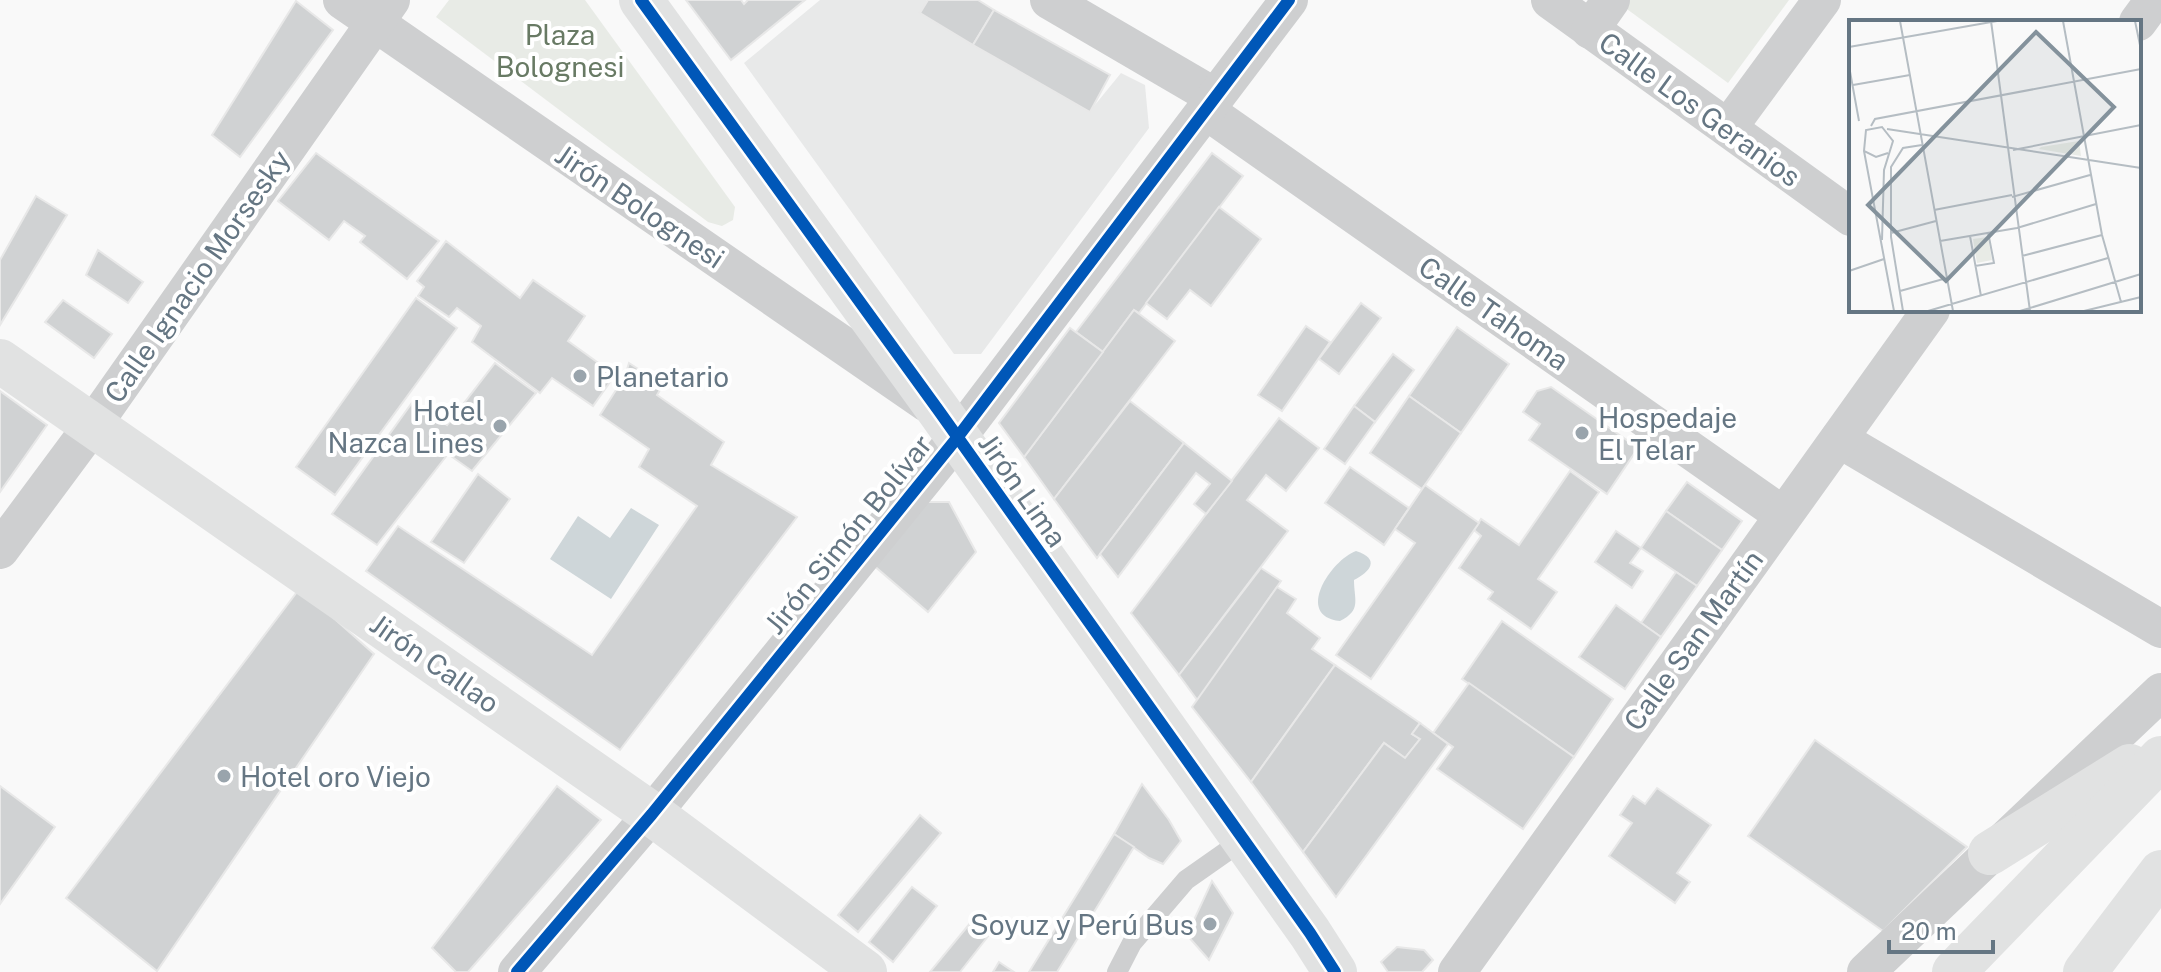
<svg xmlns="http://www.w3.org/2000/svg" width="2161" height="972" viewBox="0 0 2161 972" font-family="'Public Sans',sans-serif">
<rect width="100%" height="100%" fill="#f9f9f9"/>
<polygon fill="#e8e9e9" points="820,0 927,0 920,13 1090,111 1121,73 1145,85 1149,128 981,354 954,354 744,63"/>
<g fill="#e8ebe6">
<polygon points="449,0 585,0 735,207 733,220 722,226 708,222 436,17"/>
<polygon points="1623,0 1789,0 1728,83 1620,4"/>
</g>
<g fill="#ced6d9">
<polygon points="631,508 659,525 611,599 550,559 578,516 610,538"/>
<path d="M1356,551c25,8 14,21 -2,29 0,20 8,30 -14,41 -46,-5 -9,-61 16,-70z"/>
</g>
<g fill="#d0d2d3" stroke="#e8e8e8" stroke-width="2">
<polygon points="686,0 741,0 744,4 748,0 805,0 731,60"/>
<polygon points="928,0 978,0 994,10 973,45 920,13"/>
<polygon points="296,1 333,30 240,157 212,135"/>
<polygon points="994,10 1110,75 1090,112 973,45"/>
<polygon points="316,153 439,241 407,279 360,242 365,236 344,221 329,240 278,201"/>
<polygon points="1212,153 1243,176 1139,313 1134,310 1103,352 1076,332"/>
<polygon points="36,196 67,215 0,325 0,260"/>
<polygon points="1219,207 1261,239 1211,306 1190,290 1167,319 1146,303"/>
<polygon points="446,241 520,298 533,280 585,316 568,341 615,375 593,406 552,378 540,393 472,342 481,326 457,308 449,317 418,296 424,287 417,281"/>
<polygon points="98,250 143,282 128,303 86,275"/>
<polygon points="416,298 457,328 335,495 296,467"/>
<polygon points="63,300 112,334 94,358 45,322"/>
<polygon points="1361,303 1381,318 1339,374 1319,359"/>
<polygon points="1134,310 1175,341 1054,499 1024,457"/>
<polygon points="1306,326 1330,342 1282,411 1258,395"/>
<polygon points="1457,327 1509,364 1461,433 1409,396"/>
<polygon points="1070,328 1103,352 1024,457 999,423"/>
<polygon points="1393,354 1414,370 1375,422 1354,406"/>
<polygon points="495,363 536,393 472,471 448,454 377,545 332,514 414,400 447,425"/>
<polygon points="629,363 663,385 657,395 724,442 711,465 797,517 620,750 366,571 398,526 592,655 697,506 639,467 649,449 600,415 625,376"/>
<polygon points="1551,387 1638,448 1607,494 1529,440 1540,424 1523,412 1537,391"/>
<polygon points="0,391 47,425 0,492"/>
<polygon points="1409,396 1461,433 1422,489 1370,453"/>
<polygon points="1130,401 1184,443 1097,558 1054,499"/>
<polygon points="1354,406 1375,422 1345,464 1324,449"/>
<polygon points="1279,418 1319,448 1286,491 1266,475 1247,500 1288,531 1179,675 1131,613"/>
<polygon points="1184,443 1232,481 1206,514 1194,504 1210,484 1196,473 1118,577 1100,554"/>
<polygon points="1350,467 1409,508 1384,545 1325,503"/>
<polygon points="1570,471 1599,492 1538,579 1557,592 1531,629 1488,599 1493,592 1459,568 1481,536 1474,530 1481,519 1519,545"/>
<polygon points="478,474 510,499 464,563 431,542"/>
<polygon points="1687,482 1742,521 1722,550 1666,511"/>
<polygon points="1425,485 1479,523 1371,679 1336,655 1415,543 1395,529"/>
<polygon points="919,502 949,502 976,552 928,612 872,564"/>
<polygon points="1666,511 1722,550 1697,586 1641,548"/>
<polygon points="1616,531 1641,548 1630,563 1643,571 1632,588 1595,562"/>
<polygon points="1261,568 1281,581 1198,701 1179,675"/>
<polygon points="1676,572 1697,586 1661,637 1641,623"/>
<polygon points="1277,587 1296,599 1287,613 1320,638 1312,649 1335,665 1251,782 1192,707"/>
<polygon points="300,588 374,654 157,971 66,898"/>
<polygon points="1616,605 1661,637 1625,689 1579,657"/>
<polygon points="1502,621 1613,699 1574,757 1462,679"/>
<polygon points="1335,665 1420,723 1412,734 1420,739 1405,758 1384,743 1303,852 1251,782"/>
<polygon points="1469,683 1574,757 1523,829 1437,769 1453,747 1433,733"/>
<polygon points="1420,723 1448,744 1336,897 1303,852 1384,743 1405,758 1420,739 1412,734"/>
<polygon points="1815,740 1967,847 1883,931 1748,836"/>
<polygon points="1142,784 1169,820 1181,841 1163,864 1149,858 1114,834"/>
<polygon points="0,786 55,827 0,904"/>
<polygon points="557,786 601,820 468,972 456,972 432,948"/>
<polygon points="1657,788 1711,825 1677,873 1690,882 1675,903 1609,856 1632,823 1620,815 1633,796 1645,804"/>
<polygon points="920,815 941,833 858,932 838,915"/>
<polygon points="1114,834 1134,847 1057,972 1029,972"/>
<polygon points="1212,881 1233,913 1209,960 1187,935"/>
<polygon points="912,887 937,906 893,962 869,942"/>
<polygon points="976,916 993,930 960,972 930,972"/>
<polygon points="1397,947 1424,950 1433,960 1422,972 1388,972 1381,962"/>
<polygon points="999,962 1014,972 993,972"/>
</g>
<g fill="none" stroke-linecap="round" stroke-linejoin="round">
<polyline stroke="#cecfd0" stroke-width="20" points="1117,972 1132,943 1186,880 1243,840"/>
<g stroke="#cecfd0" stroke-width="38">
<polyline points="342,0 927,403"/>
<polyline points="1049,0 1215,97"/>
<polyline points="1550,0 1851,217"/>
<polyline points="2138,22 2154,0"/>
<polyline points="1590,30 1611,0"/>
<polyline points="1205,110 1783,515"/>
<polyline points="1728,128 1822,0"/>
<polyline points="1839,439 2161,629"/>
<polyline points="0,550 92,426 391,0"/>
<polyline points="517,972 652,814 957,438 1289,0"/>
<polyline points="1457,972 1931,310"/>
<polyline points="1866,972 2161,692"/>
</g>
<g stroke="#e1e2e2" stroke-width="44">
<polyline points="641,0 939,411 1310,933 1335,972"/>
<polyline points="0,361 652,814 865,972"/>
</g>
<g stroke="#e1e2e2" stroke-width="44">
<polyline points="1990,853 2130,766"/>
<polyline points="1954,972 2161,758"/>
<polyline points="2085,972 2161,872"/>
</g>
<g stroke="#fff" stroke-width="17">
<g id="cycleway">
<polyline points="641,0 939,411 1310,933 1335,972"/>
<polyline points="517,972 652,814 957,438 1289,0"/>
</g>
</g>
<use href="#cycleway" stroke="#0057b8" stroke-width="12"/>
</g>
<g fill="#99a4ac" stroke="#fff" stroke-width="3">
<circle cx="580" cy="376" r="8"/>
<circle cx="500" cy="426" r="8"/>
<circle cx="1582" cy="433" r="8"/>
<circle cx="224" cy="776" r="8"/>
<circle cx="1210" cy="924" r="8"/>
</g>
<g text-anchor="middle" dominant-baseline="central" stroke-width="8" stroke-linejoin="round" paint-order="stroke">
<g font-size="28" fill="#687a64" stroke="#fff">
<text x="560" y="34">Plaza<tspan x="560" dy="32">Bolognesi</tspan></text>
</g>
<g font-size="28" fill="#657683" stroke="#fff">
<text transform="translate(1700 109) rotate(36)">Calle Los Geranios</text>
<text transform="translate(640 206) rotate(34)">Jirón Bolognesi</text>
<text transform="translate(197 276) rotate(-55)">Calle Ignacio Morsesky</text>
<text transform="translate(1494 313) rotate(35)">Calle Tahoma</text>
<text transform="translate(1023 490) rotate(55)">Jirón Lima</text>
<text transform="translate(848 534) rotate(-51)">Jirón Simón Bolívar</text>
<text transform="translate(1693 640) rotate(-54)">Calle San Martín</text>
<text transform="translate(435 663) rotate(35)">Jirón Callao</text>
</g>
<g font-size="28" fill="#657683" stroke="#fff" text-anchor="start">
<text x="596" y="376">Planetario</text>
<text x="484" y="410" text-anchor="end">Hotel<tspan x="484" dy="32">Nazca Lines</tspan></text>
<text x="1598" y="417">Hospedaje<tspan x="1598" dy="32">El Telar</tspan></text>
<text x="240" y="776">Hotel oro Viejo</text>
<text x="1194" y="924" text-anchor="end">Soyuz y Perú Bus</text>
</g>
</g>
<g transform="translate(1849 20)">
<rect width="292" height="292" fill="#f9f9f9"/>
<path d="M230,121l2,15 -42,-7 2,-2zM139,217l4,23 -15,3 -4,-24z" fill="#e8ebe6"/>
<path fill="none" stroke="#b5bdc3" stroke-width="2" d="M51,1l53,290M142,1l39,290M214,1l39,214 19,67M286,1l6,29M0,27l148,-26M0,46l10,55M4,65l57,-10M22,106l4,-7 266,-50M38,109l254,39M164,130l128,-25M15,131l30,160M163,177l78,-22M85,190l78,-15M42,213l45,-12M121,216l11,60M33,220l2,-70 9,-29 -11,-14 -16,3 -2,21 12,6 12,-4M91,221l77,-13 79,-24M173,236l80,-21M126,246l19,-3 -6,-31M0,251l35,-12M51,271l47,-13M54,291l-12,-74v-70l12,-19 19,-3M79,291l180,-53M171,291l121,-37M235,291l57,-14"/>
<path fill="#84929c" fill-opacity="0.15" stroke="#84929c" stroke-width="4" d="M187,12l78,75 -168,174 -78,-76z"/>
<rect width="292" height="292" fill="none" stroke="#657683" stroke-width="4"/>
</g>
<path d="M1889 940v12h104v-12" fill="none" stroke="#657683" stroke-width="4"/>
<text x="1901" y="940" font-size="24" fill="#657683" stroke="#ffffff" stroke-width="6" paint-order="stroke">20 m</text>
</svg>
